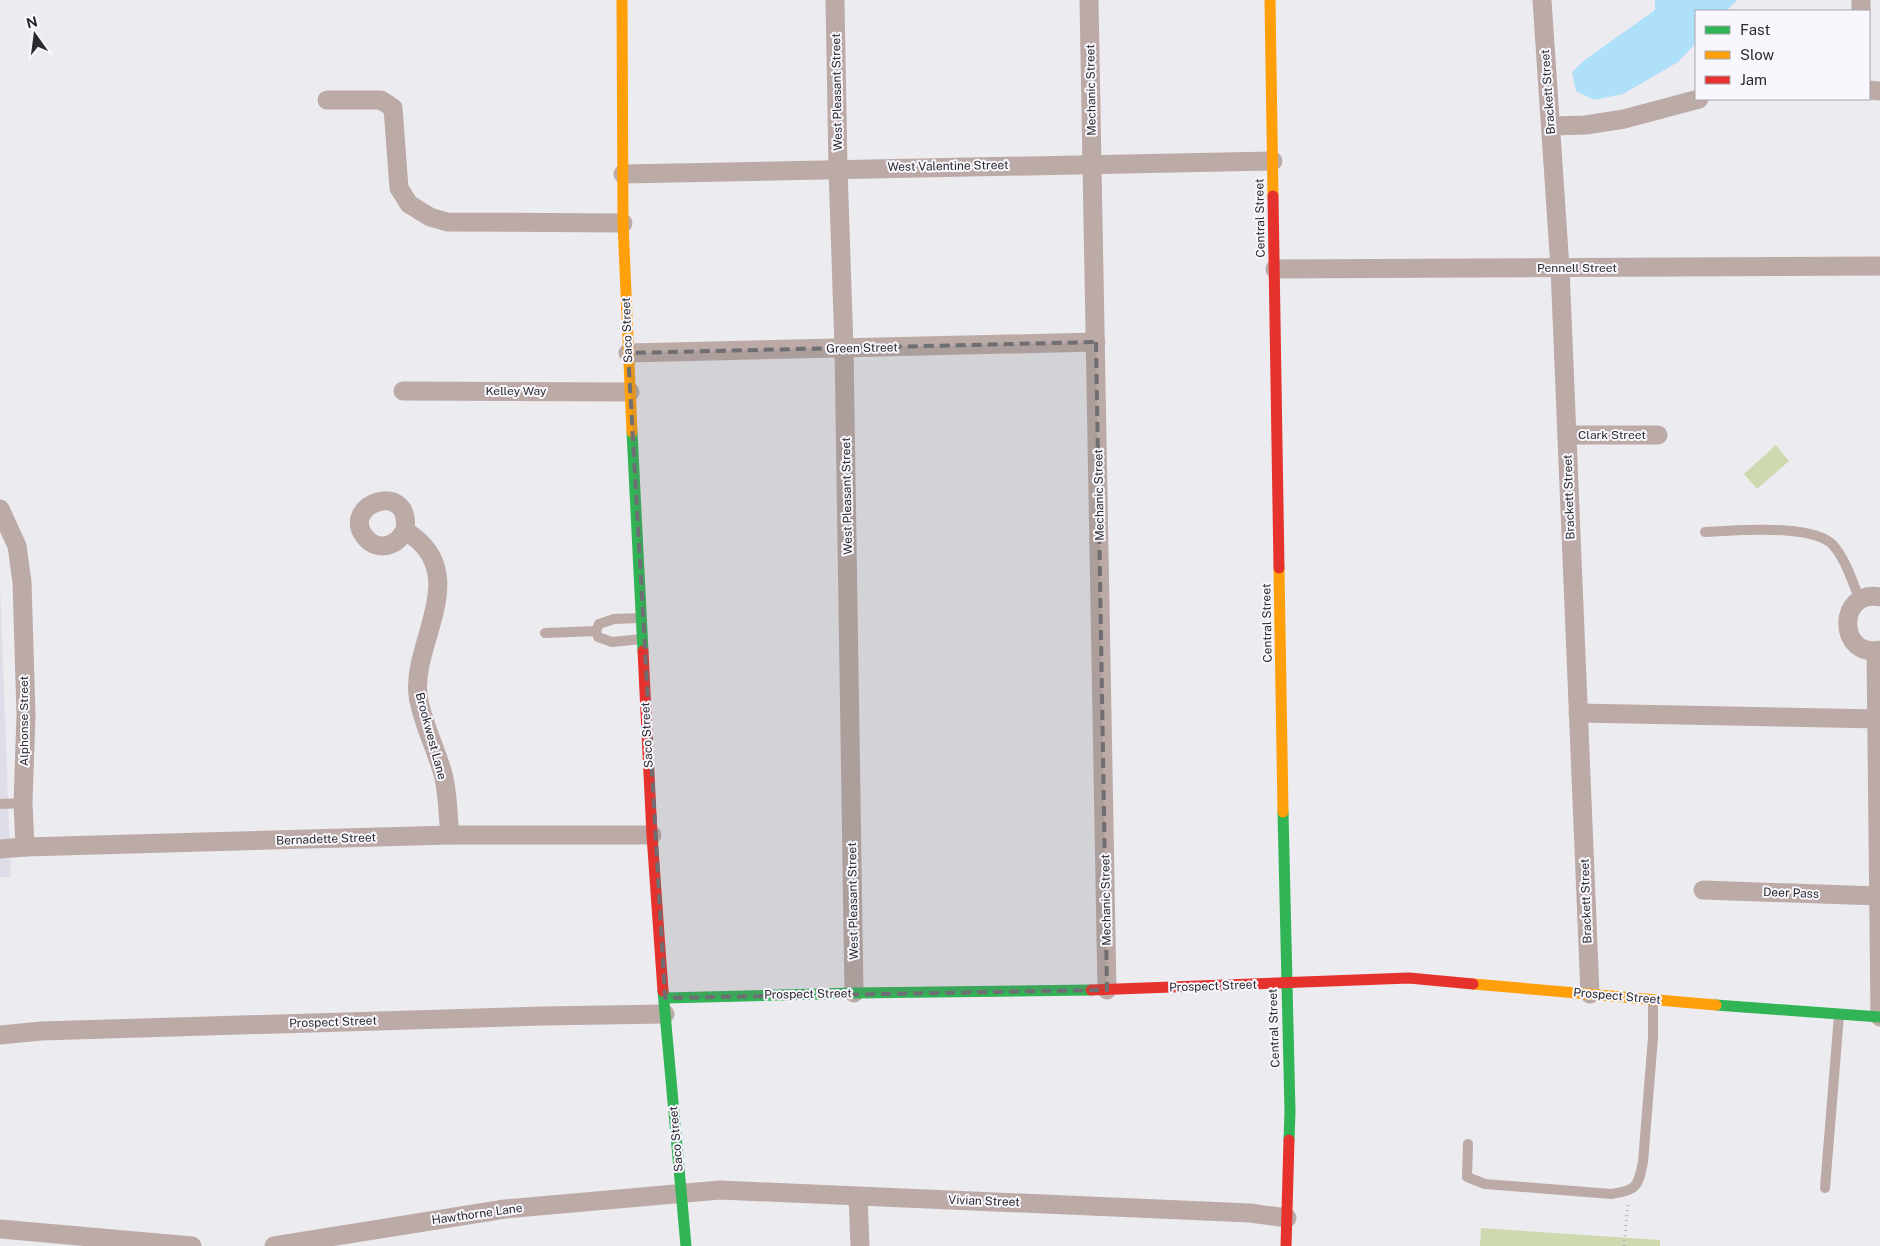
<svg xmlns="http://www.w3.org/2000/svg" width="1880" height="1246" viewBox="0 0 1880 1246" font-family="'Public Sans',sans-serif">
<rect width="100%" height="100%" fill="#ecebf0"/>
<polygon fill="#dfdde7" points="0,584 11,877 0,877"/>
<g fill="#ced9b0">
<polygon points="1776,445 1789,461 1757,489 1744,474"/>
<polygon points="1481,1228 1660,1240 1660,1246 1480,1246"/>
</g>
<polygon fill="#aee0fa" points="1655,0 1737,0 1726,11 1696,11 1696,43 1678,62 1623,94 1594,100 1576,91 1572,72 1586,59 1655,10"/>
<g fill="none" stroke-linecap="round" stroke-linejoin="round">
<polyline stroke="#bcb0af" stroke-width="3" stroke-dasharray="1 4" stroke-linecap="butt" points="1624,1246 1628,1202"/>
<g stroke="#bcaaa6" stroke-width="10">
<path d="M1705,532c29,-1 107,-9 128,13 13,15 19,36 27,55"/>
<polyline points="640,618 614,619 599,624 596,631 598,637 612,642 642,639"/>
<polyline points="545,633 596,631"/>
<polyline points="0,804 23,803"/>
<path d="M1468,1144l-1,33 18,7 126,10c26,-4 27,-7 32,-32l10,-125v-37"/>
<polyline points="1825,1188 1839,1015"/>
</g>
<g stroke="#bcaaa6" stroke-width="19">
<polyline points="835,0 838,169 844,348 854,993"/>
<polyline points="1089,0 1107,990"/>
<polyline points="1542,0 1560,268 1590,994"/>
<polyline points="1861,11 1861,0"/>
<polyline points="1869,90 1880,91"/>
<polyline points="327,100 381,100 393,108 399,188 409,204 430,217 447,222 623,223"/>
<polyline points="1551,126 1586,125 1624,119 1699,99"/>
<polyline points="623,174 1273,161"/>
<polyline points="1275,269 1880,266"/>
<polyline points="628,353 1096,342"/>
<polyline points="403,391 630,392"/>
<polyline points="1567,435 1658,435"/>
<polyline points="0,509 17,546 22,582 26,715 23,803 25,847"/>
<path d="M405,530c-8,16 -27,23 -40,7 -26,-33 47,-58 40,-7 5,4 11,8 15,12 44,42 -8,104 -2,153 3,26 20,57 26,83 4,19 4,39 6,57"/>
<path d="M1880,597c-44,-8 -42,62 0,53"/>
<polyline points="1876,651 1880,1017"/>
<polyline points="1578,713 1880,719"/>
<polyline points="0,849 25,847 450,835 652,835"/>
<polyline points="1703,890 1878,896"/>
<polyline points="0,1035 41,1031 543,1016 665,1014"/>
<polyline points="858,1197 860,1246"/>
<polyline points="0,1229 192,1246"/>
<polyline points="274,1246 505,1209 720,1190 1250,1213 1287,1218"/>
</g>
<g stroke="#30b455" stroke-width="11">
<polyline points="632,432 643,651"/>
<polyline points="1283,812 1290,1112 1289,1140"/>
<polyline points="663,991 686,1246"/>
<polyline points="665,998 854,993 1091,990"/>
<polyline points="1716,1005 1880,1017"/>
</g>
<g stroke="#ff9f0a" stroke-width="11">
<polyline points="622,0 623,223 632,432"/>
<polyline points="1270,0 1273,196"/>
<polyline points="1279,568 1283,812"/>
<polyline points="1473,984 1716,1005"/>
</g>
<g stroke="#e5322d" stroke-width="11">
<polyline points="1273,196 1279,568"/>
<polyline points="643,651 652,835 663,991"/>
<polyline points="1091,990 1409,978 1473,984"/>
<polyline points="1286,1246 1289,1140"/>
</g>
</g>
<path fill="#6f6e72" fill-opacity="0.2" stroke="#6f6e72" stroke-width="4" stroke-dasharray="10 6" stroke-linejoin="round" d="M1096,342l11,648 -442,8 -37,-645z"/>
<g text-anchor="middle" dominant-baseline="central" stroke-width="4" stroke-linejoin="round" paint-order="stroke">
<g font-size="12" fill="#2b2a2e" stroke="#f8f7fe">
<text transform="translate(1091 90) rotate(-91)">Mechanic Street</text>
<text transform="translate(837 92) rotate(-91)">West Pleasant Street</text>
<text transform="translate(1548 92) rotate(-94)">Brackett Street</text>
<text transform="translate(948 166) rotate(-1)">West Valentine Street</text>
<text transform="translate(1260 218) rotate(-91)">Central Street</text>
<text x="1577" y="268">Pennell Street</text>
<text transform="translate(627 330) rotate(-92)">Saco Street</text>
<text transform="translate(862 348) rotate(-1)">Green Street</text>
<text x="516" y="391">Kelley Way</text>
<text x="1612" y="435">Clark Street</text>
<text transform="translate(1099 495) rotate(-91)">Mechanic Street</text>
<text transform="translate(847 496) rotate(-91)">West Pleasant Street</text>
<text transform="translate(1569 497) rotate(-92)">Brackett Street</text>
<text transform="translate(1267 623) rotate(-91)">Central Street</text>
<text transform="translate(24 721) rotate(-90)">Alphonse Street</text>
<text transform="translate(647 735) rotate(-93)">Saco Street</text>
<text transform="translate(431 736) rotate(75)">Brookwest Lane</text>
<text transform="translate(326 839) rotate(-2)">Bernadette Street</text>
<text transform="translate(1791 893) rotate(2)">Deer Pass</text>
<text transform="translate(1106 900) rotate(-91)">Mechanic Street</text>
<text transform="translate(853 901) rotate(-91)">West Pleasant Street</text>
<text transform="translate(1586 901) rotate(-92)">Brackett Street</text>
<text transform="translate(1213 986) rotate(-2)">Prospect Street</text>
<text transform="translate(808 994) rotate(-1)">Prospect Street</text>
<text transform="translate(1617 996) rotate(5)">Prospect Street</text>
<text transform="translate(333 1022) rotate(-2)">Prospect Street</text>
<text transform="translate(1274 1028) rotate(-92)">Central Street</text>
<text transform="translate(676 1139) rotate(-95)">Saco Street</text>
<text transform="translate(984 1201) rotate(2)">Vivian Street</text>
<text transform="translate(477 1214) rotate(-8)">Hawthorne Lane</text>
</g>
</g>
<rect x="1695" y="10" width="175" height="90" fill="#f8f7fe" stroke="#a6a5ab"/>
<rect x="1705" y="26" width="25" height="8" fill="#30b455" stroke="#a6a5ab"/>
<text x="1740" y="35" font-size="15" fill="#2b2a2e">Fast</text>
<rect x="1705" y="51" width="25" height="8" fill="#ff9f0a" stroke="#a6a5ab"/>
<text x="1740" y="60" font-size="15" fill="#2b2a2e">Slow</text>
<rect x="1705" y="76" width="25" height="8" fill="#e5322d" stroke="#a6a5ab"/>
<text x="1740" y="85" font-size="15" fill="#2b2a2e">Jam</text>
<g transform="translate(35 35) rotate(346)" stroke="#f8f7fe" stroke-width="4" paint-order="stroke">
<path d="M0-4L9 19L0 12L-9 19Z" fill="#2b2a2e"/>
<text y="-8" font-size="14" font-weight="bold" text-anchor="middle" fill="#2b2a2e">N</text>
</g>
</svg>
